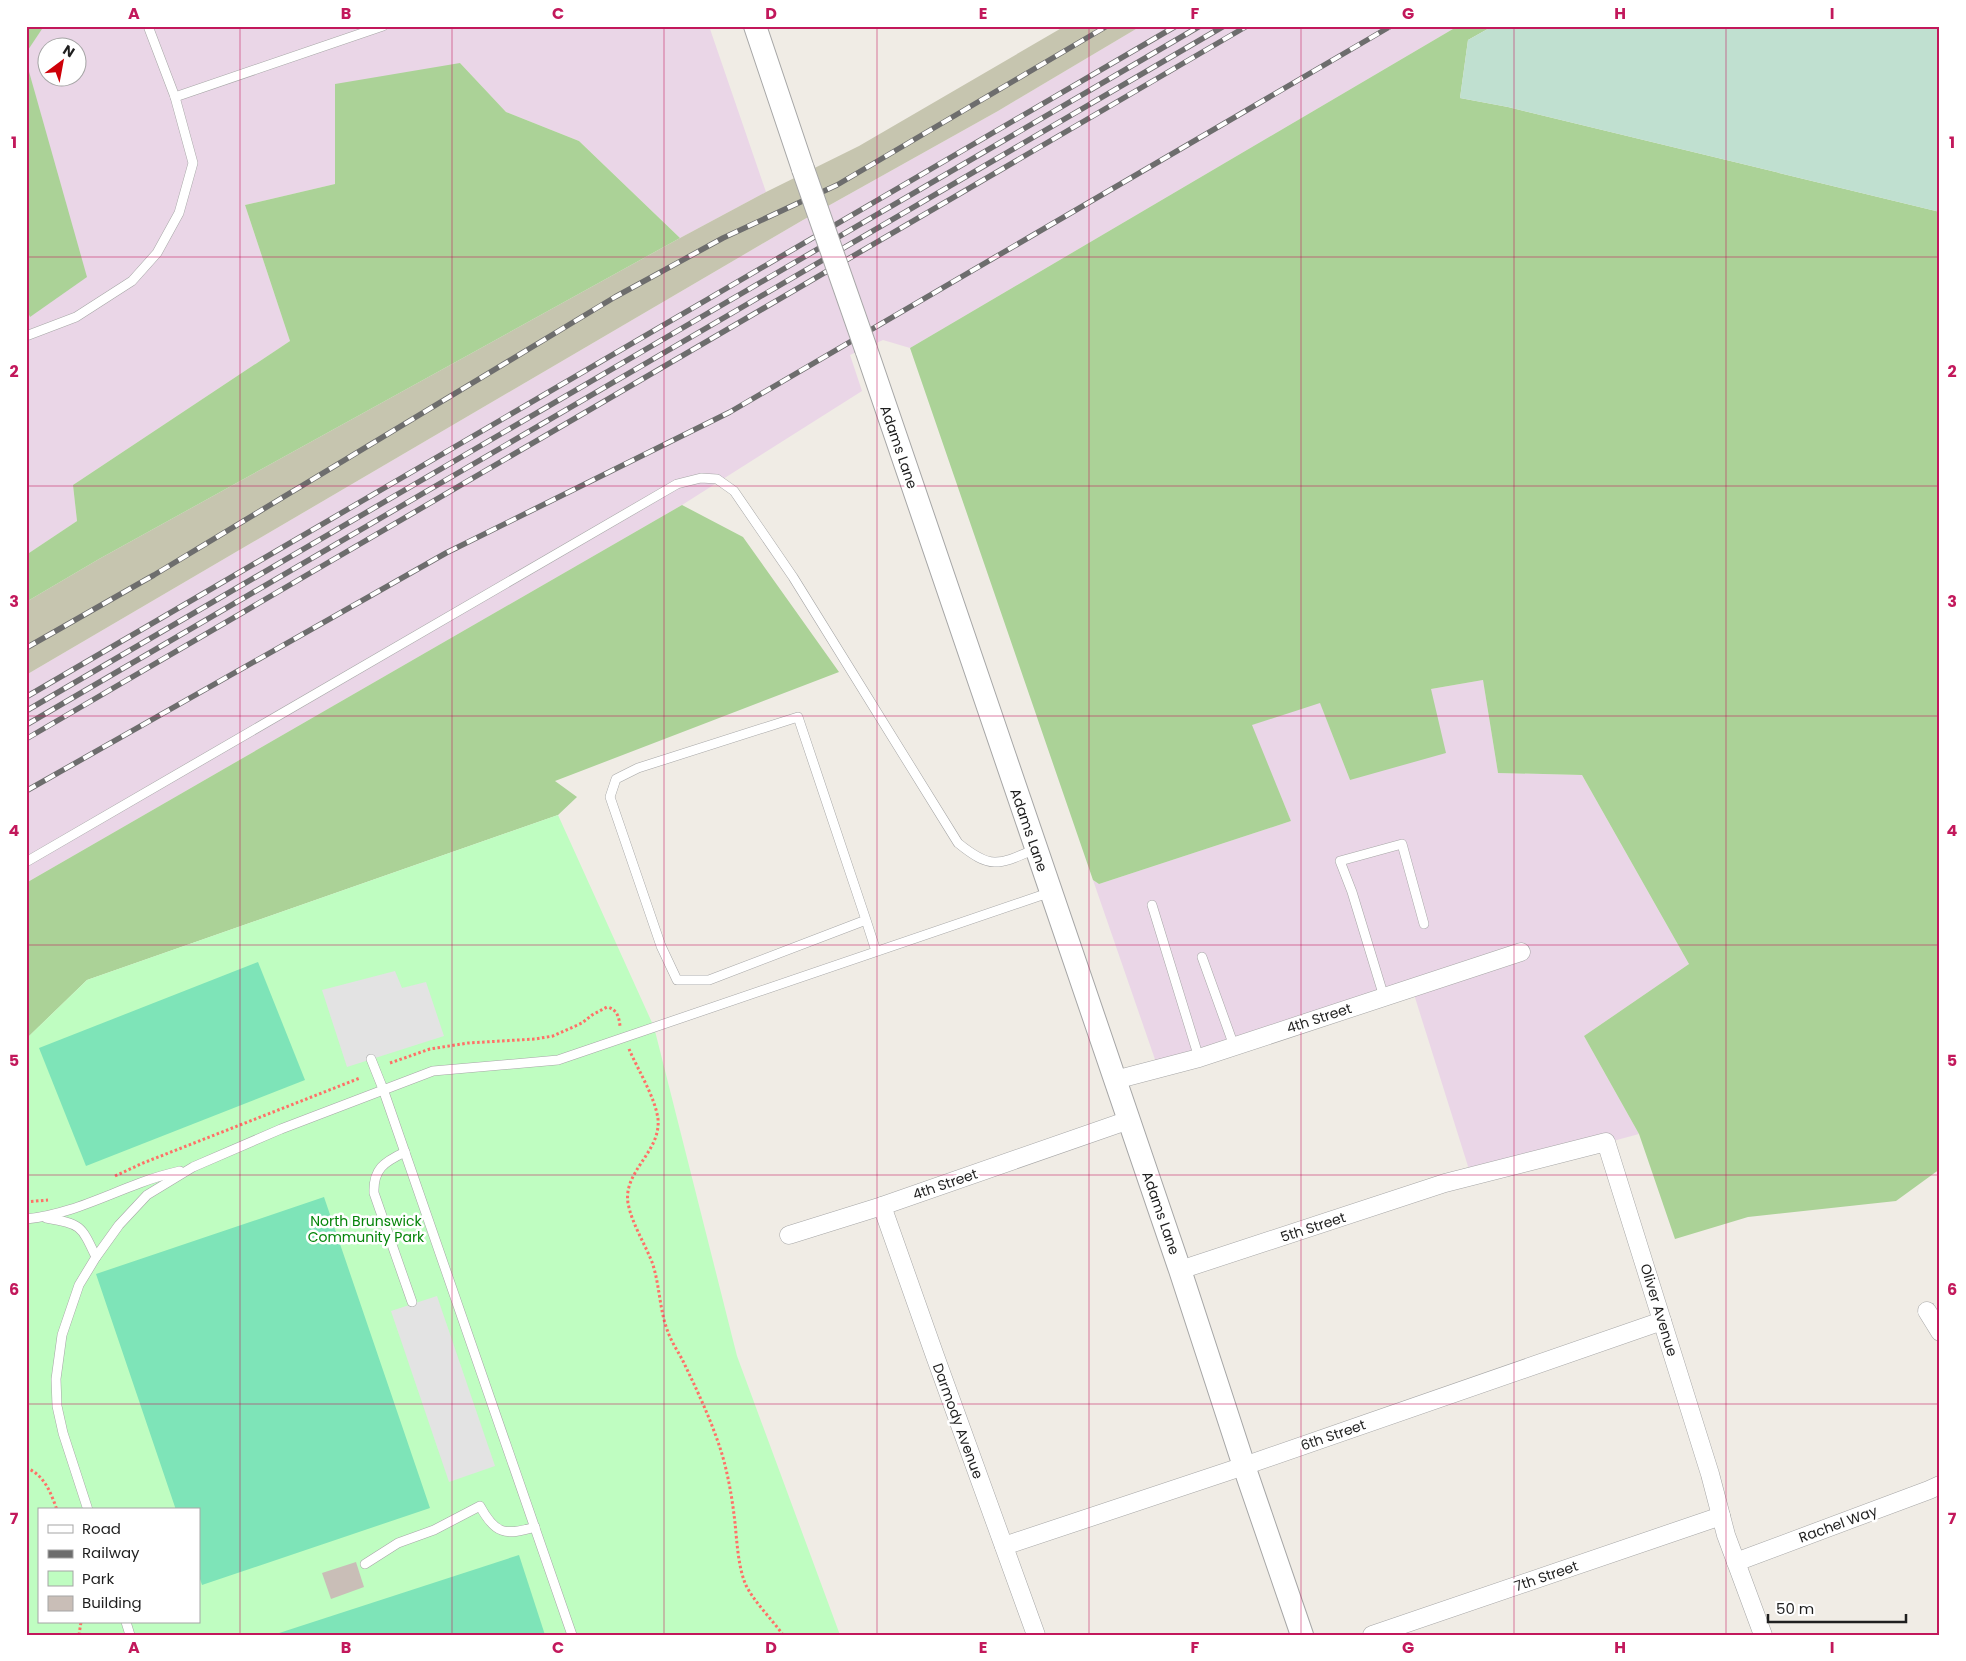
<svg xmlns="http://www.w3.org/2000/svg" width="1966" height="1661" viewBox="0 0 1966 1661" font-family="Poppins,sans-serif">
<rect width="100%" height="100%" fill="#f0ece5"/>
<g fill="#ead6e7" fill-rule="evenodd">
<path d="M26,26h683l57,166 -86,46 -101,-97 -73,-29 -46,-49 -125,121 -90,21 45,136 -217,144 4,36 -51,34zM48,48h30v30h-30z"/>
<polygon points="1141,26 1458,26 910,348 883,340 850,355 862,391 682,505 26,883 26,675 803,220 998,111"/>
<polygon points="1483,680 1498,773 1582,775 1689,964 1584,1036 1639,1134 1472,1179 1412,988 1159,1071 1093,880 1099,884 1291,821 1251,725 1320,702 1350,780 1431,689"/>
</g>
<polygon fill="#c6c5af" points="1065,26 1141,26 998,111 803,220 26,675 26,602 99,559 680,238 766,192 859,146"/>
<g fill="#abd297">
<polygon points="26,26 44,26 26,53"/>
<polygon points="1458,26 1493,26 1468,40 1460,98 1508,107 1940,212 1940,1169 1896,1201 1748,1217 1675,1239 1639,1134 1584,1036 1689,964 1582,775 1498,773 1483,680 1431,689 1446,753 1350,780 1320,703 1252,725 1291,821 1099,884 1093,880 910,348"/>
<polygon points="26,61 87,277 30,317 26,308"/>
<polygon points="460,63 506,112 579,141 680,238 99,559 26,602 26,555 77,521 73,485 290,341 245,205 335,184 335,84"/>
<polygon points="682,505 743,537 839,672 555,781 577,797 558,815 87,980 26,1039 26,883"/>
</g>
<polygon fill="#c0e0d0" points="1493,26 1940,26 1940,212 1508,107 1460,98 1468,40"/>
<path fill="#bffdc1" fill-rule="evenodd" d="M558,815l96,212 83,329 103,279h-814v-596l61,-59zM39,1510h160v112h-160z"/>
<g fill="#7ee4b8">
<polygon points="258,962 305,1080 86,1166 39,1048"/>
<polygon points="324,1197 430,1508 202,1585 199,1576 199,1510 176,1510 96,1274"/>
<polygon points="519,1555 545,1635 273,1635"/>
</g>
<g fill="#e3e3e3">
<polygon points="395,971 402,988 426,982 444,1036 347,1067 322,990"/>
<polygon points="437,1296 495,1466 449,1482 391,1311"/>
</g>
<polygon fill="#c9beb7" points="356,1562 364,1587 331,1599 322,1573"/>
<g fill="none" stroke-linecap="round" stroke-linejoin="round">
<g stroke="#a6a6a6" stroke-width="10">
<g id="service">
<polyline points="175,97 383,26"/>
<polyline points="26,336 76,317 132,281 157,253 179,213 193,163 175,97 148,26"/>
<path d="M26,862l651,-378 24,-6 16,1 17,12 59,86 165,266c33,27 41,22 77,6"/>
<polyline points="1152,905 1199,1058"/>
<polyline points="866,920 709,980 677,980 661,946 610,797 616,779 638,768 798,717 866,920 876,951"/>
<polyline points="1202,957 1234,1046"/>
<polyline points="1384,997 1352,892 1340,861 1402,844 1424,924"/>
<polyline points="371,1059 383,1089 572,1635"/>
<path d="M405,1152c-21,10 -32,17 -31,41l38,109"/>
<path d="M46,1218c35,6 35,7 50,39"/>
<path d="M26,1219c41,-4 76,-22 114,-36 13,-5 27,-9 40,-12"/>
<polyline points="88,1510 63,1433 57,1406 56,1379 62,1335 79,1285 96,1257 119,1225 147,1195 193,1167 281,1129 433,1071 558,1060 1051,892"/>
<path d="M365,1564l33,-21 36,-13 46,-24c15,28 25,30 55,21"/>
<polyline points="126,1622 130,1635"/>
</g>
</g>
<g stroke="#a6a6a6" stroke-width="19">
<g id="minor">
<polyline points="1115,1080 1199,1058 1521,952"/>
<polyline points="882,1206 935,1356 1036,1635"/>
<polyline points="789,1235 882,1206 1129,1120"/>
<polyline points="1180,1270 1445,1183 1606,1142 1710,1474 1726,1535 1763,1635"/>
<polyline points="1927,1311 1940,1332"/>
<polyline points="1004,1546 1244,1466 1662,1321"/>
<polyline points="1736,1562 1929,1490 1940,1485"/>
<polyline points="1372,1635 1721,1516"/>
</g>
</g>
<g stroke="#a6a6a6" stroke-width="24">
<g id="tertiary">
<polyline points="755,26 803,169"/>
<polyline points="866,349 1180,1270 1244,1466 1302,1635"/>
</g>
</g>
<g stroke="#ff7067" stroke-width="3" stroke-dasharray="2.5 2.5" stroke-linecap="butt">
<path d="M629,1049c9,21 26,48 29,70 3,33 -35,52 -30,84 4,21 16,39 24,59 8,23 7,47 16,70 3,9 9,18 14,27 13,27 26,54 36,83 9,25 14,54 17,81 2,19 3,42 10,60 7,17 27,36 38,52"/>
<path d="M390,1063l40,-14 38,-6 67,-4 18,-3 29,-13 10,-8 15,-8c10,2 12,10 13,19"/>
<polyline points="115,1176 143,1163 360,1078"/>
<polyline points="26,1202 48,1200"/>
<path d="M26,1468c18,6 25,25 31,42"/>
<polyline points="79,1635 81,1622"/>
</g>
<use href="#service" stroke="#fff" stroke-width="9"/>
<use href="#minor" stroke="#fff" stroke-width="18"/>
<use href="#tertiary" stroke="#fff" stroke-width="22"/>
<g stroke="#6d6d6d" stroke-width="5.5">
<g id="rail">
<polyline points="26,648 154,575 615,297 723,238 837,185 1107,26"/>
<polyline points="26,697 1176,26"/>
<polyline points="26,711 1200,26"/>
<polyline points="26,725 1224,26"/>
<polyline points="26,739 1247,26"/>
<polyline points="26,791 446,553 730,412 1391,26"/>
</g>
</g>
<use href="#rail" stroke="#fff" stroke-width="4" stroke-dasharray="11" stroke-linecap="butt"/>
<g stroke="#a6a6a6" stroke-width="24" stroke-linecap="butt">
<polyline id="tertiary-bridge" points="803,169 866,349"/>
</g>
<use href="#tertiary-bridge" stroke="#fff" stroke-width="22"/>
</g>
<path fill="none" stroke="#c2185b" stroke-width="1" stroke-opacity="0.55" d="M240,26v1609M452,26v1609M664,26v1609M877,26v1609M1089,26v1609M1301,26v1609M1514,26v1609M1726,26v1609M26,257h1914M26,486h1914M26,716h1914M26,945h1914M26,1175h1914M26,1404h1914"/>
<g text-anchor="middle" dominant-baseline="central" stroke-width="5" stroke-linejoin="round" paint-order="stroke">
<g font-size="14" fill="#1f1f1f" stroke="#fff">
<text transform="translate(899 447) rotate(71)">Adams Lane</text>
<text transform="translate(1029 830) rotate(71)">Adams Lane</text>
<text transform="translate(1319 1018) rotate(-18)">4th Street</text>
<text transform="translate(945 1184) rotate(-19)">4th Street</text>
<text transform="translate(1161 1213) rotate(71)">Adams Lane</text>
<text transform="translate(1313 1227) rotate(-18)">5th Street</text>
<text transform="translate(1659 1310) rotate(73)">Oliver Avenue</text>
<text transform="translate(958 1421) rotate(70)">Darmody Avenue</text>
<text transform="translate(1333 1435) rotate(-19)">6th Street</text>
<text transform="translate(1838 1524) rotate(-20)">Rachel Way</text>
<text transform="translate(1546 1576) rotate(-19)">7th Street</text>
</g>
<g font-size="14" fill="#05850a" stroke="#fff">
<text x="366" y="1221">North Brunswick<tspan x="366" dy="16">Community Park</tspan></text>
</g>
</g>
<rect width="1966" height="1661" fill="none" stroke="#ffffff" stroke-width="55"/>
<rect x="38" y="1508" width="162" height="115" fill="#ffffff" stroke="#a5a5a5"/>
<rect x="48" y="1525" width="25" height="8" fill="#ffffff" stroke="#a5a5a5"/>
<text x="82" y="1534" font-size="15" fill="#1f1f1f">Road</text>
<rect x="48" y="1550" width="25" height="8" fill="#6d6d6d" stroke="#a5a5a5"/>
<text x="82" y="1558" font-size="15" fill="#1f1f1f">Railway</text>
<rect x="48" y="1571" width="25" height="15" fill="#bffdc1" stroke="#a5a5a5"/>
<text x="82" y="1584" font-size="15" fill="#1f1f1f">Park</text>
<rect x="48" y="1596" width="25" height="15" fill="#c9beb7" stroke="#a5a5a5"/>
<text x="82" y="1608" font-size="15" fill="#1f1f1f">Building</text>
<g transform="translate(62 62) rotate(32)"><circle r="24" fill="#ffffff" stroke="#a5a5a5"/>
<path d="M0-4L9 19L0 12L-9 19Z" fill="#ce0009"/>
<text y="-8" font-size="14" font-weight="bold" text-anchor="middle" fill="#1f1f1f">N</text>
</g>
<path d="M1768 1614v8h138v-8" fill="none" stroke="#1f1f1f" stroke-width="2.5"/>
<text x="1776" y="1614" font-size="15" fill="#1f1f1f" stroke="#ffffff" stroke-width="4" paint-order="stroke">50 m</text>
<rect x="28" y="28" width="1910" height="1606" fill="none" stroke="#c2185b" stroke-width="2"/>
<g font-size="16" text-anchor="middle" font-weight="bold" fill="#c2185b">
<text x="134" y="19">A</text>
<text x="346" y="19">B</text>
<text x="558" y="19">C</text>
<text x="771" y="19">D</text>
<text x="983" y="19">E</text>
<text x="1195" y="19">F</text>
<text x="1408" y="19">G</text>
<text x="1620" y="19">H</text>
<text x="1832" y="19">I</text>
<text x="14" y="148">1</text>
<text x="1952" y="148">1</text>
<text x="14" y="377">2</text>
<text x="1952" y="377">2</text>
<text x="14" y="607">3</text>
<text x="1952" y="607">3</text>
<text x="14" y="836">4</text>
<text x="1952" y="836">4</text>
<text x="14" y="1066">5</text>
<text x="1952" y="1066">5</text>
<text x="14" y="1295">6</text>
<text x="1952" y="1295">6</text>
<text x="14" y="1524">7</text>
<text x="1952" y="1524">7</text>
<text x="134" y="1653">A</text>
<text x="346" y="1653">B</text>
<text x="558" y="1653">C</text>
<text x="771" y="1653">D</text>
<text x="983" y="1653">E</text>
<text x="1195" y="1653">F</text>
<text x="1408" y="1653">G</text>
<text x="1620" y="1653">H</text>
<text x="1832" y="1653">I</text>
</g>
</svg>
